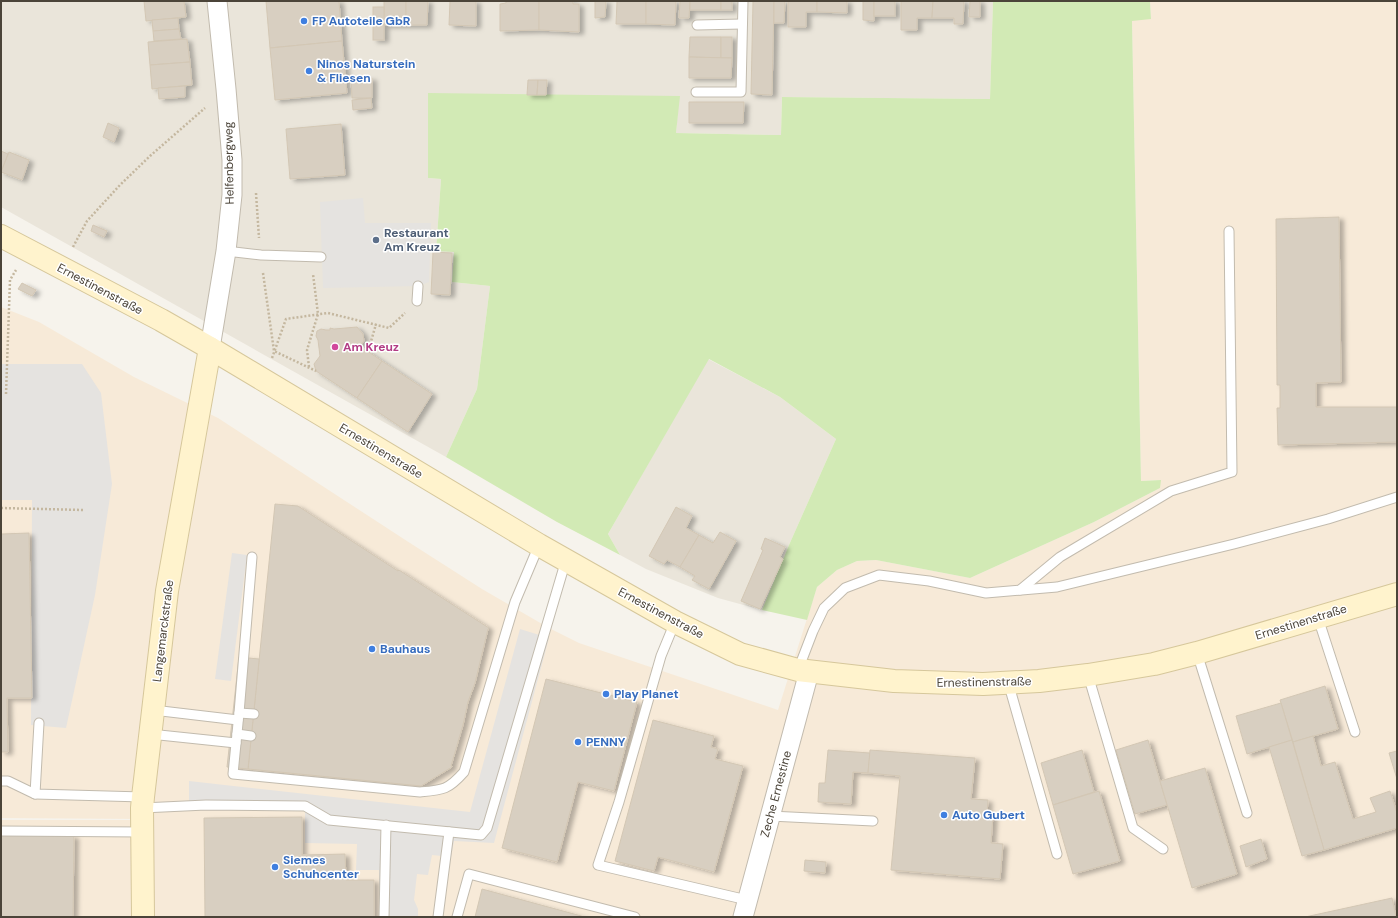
<svg xmlns="http://www.w3.org/2000/svg" width="1398" height="918" viewBox="0 0 1398 918" font-family="'DM Sans',sans-serif">
<defs>
<filter id="shadow"><feDropShadow dx="4.5" dy="2.5" stdDeviation="2" flood-color="#0004"/></filter>
</defs>
<rect width="100%" height="100%" fill="#f6f3ec"/>
<g fill="#eae5da">
<polygon points="1,1 993,1 990,99 782,97 781,135 676,133 679,96 428,178 441,179 436,251 454,252 452,282 490,286 477,389 446,457 1,207"/>
<polygon points="708,359 780,397 836,439 789,545 762,610 718,598 646,569 620,555 608,534"/>
</g>
<g fill="#f7ead8">
<polygon points="1150,1 1397,1 1397,917 145,917 143,819 1,818 1,307 39,322 134,377 218,418 410,543 482,589 549,628 579,643 778,710 817,587 837,570 857,561 876,560 970,578 1094,522 1160,488 1160,480 1141,481 1132,20 1151,18"/>
<polygon points="1,820 139,820 140,917 1,917"/>
</g>
<polygon fill="#d2eab5" points="993,1 1150,1 1151,19 1132,21 1141,481 1161,480 1160,488 1094,522 970,578 876,560 857,561 837,570 817,587 807,620 762,610 789,545 836,439 780,397 709,359 608,534 620,555 557,522 446,457 477,389 490,286 452,282 454,252 436,251 441,179 428,178 428,93 680,96 676,133 781,135 782,97 990,99"/>
<g fill="#e5e3e0">
<polygon points="363,198 365,223 431,223 429,282 418,286 323,288 320,202"/>
<polygon points="1,364 82,364 101,393 112,484 95,595 66,728 31,725 32,500 1,500"/>
<polygon points="232,553 247,555 231,681 215,679"/>
<polygon points="520,629 549,638 494,843 454,841 451,857 432,855 428,875 417,874 414,900 418,909 418,917 379,917 379,870 356,870 357,844 305,843 305,809 189,809 189,781 470,812"/>
</g>
<g fill="#d8cfc1" stroke="#d3c7b4" filter="url(#shadow)">
<polygon points="144,1 184,1 186,17 146,21"/>
<polygon points="266,1 339,1 342,41 270,48"/>
<rect x="384" y="1" width="22" height="24"/>
<polygon points="406,1 428,1 427,25 406,25"/>
<polygon points="450,1 476,1 476,26 449,25"/>
<polygon points="506,1 539,1 539,30 500,31 500,4 506,3"/>
<polygon points="539,1 573,1 573,4 579,4 579,32 539,30"/>
<polygon points="595,1 606,1 605,17 595,18"/>
<polygon points="617,1 646,1 646,24 616,24"/>
<polygon points="646,1 676,1 675,25 646,24"/>
<polygon points="680,1 690,1 689,18 679,18"/>
<rect x="690" y="1" width="31" height="9"/>
<rect x="721" y="1" width="11" height="9"/>
<polygon points="753,1 774,1 772,95 751,94"/>
<polygon points="774,1 785,1 784,23 774,23"/>
<polygon points="788,1 817,1 817,12 806,12 806,27 788,27"/>
<polygon points="817,1 847,1 847,13 817,12"/>
<polygon points="863,1 874,1 874,21 863,20"/>
<rect x="874" y="1" width="21" height="15"/>
<polygon points="901,1 933,1 932,18 917,18 917,30 901,30"/>
<polygon points="933,1 964,1 963,24 954,24 954,18 932,18"/>
<polygon points="970,1 980,1 980,17 969,17"/>
<rect x="373" y="7" width="11" height="33"/>
<polygon points="178,18 179,29 153,31 152,20"/>
<polygon points="179,29 181,39 154,41 153,31"/>
<polygon points="690,37 721,37 721,58 689,57"/>
<rect x="721" y="37" width="11" height="21"/>
<polygon points="187,39 190,62 150,65 148,42"/>
<polygon points="342,41 347,93 275,100 270,48"/>
<polygon points="689,57 732,58 731,78 689,78"/>
<polygon points="190,62 192,85 152,89 150,65"/>
<polygon points="351,78 372,78 372,98 352,98"/>
<polygon points="528,80 538,80 537,95 527,95"/>
<polygon points="538,80 547,80 546,95 537,95"/>
<polygon points="185,86 185,97 159,99 158,88"/>
<polygon points="371,98 372,108 353,110 352,100"/>
<polygon points="689,102 744,102 743,123 689,123"/>
<polygon points="108,123 119,128 114,142 103,137"/>
<polygon points="341,124 345,175 290,179 286,129"/>
<polygon points="1,151 8,154 1,173"/>
<polygon points="9,152 29,160 22,180 1,172"/>
<polygon points="1339,217 1341,382 1316,383 1316,407 1397,407 1397,442 1278,445 1277,408 1280,408 1280,385 1277,385 1276,219"/>
<polygon points="93,225 107,231 104,237 91,231"/>
<polygon points="433,252 452,253 450,295 431,294"/>
<polygon points="22,283 36,290 32,296 18,289"/>
<polygon points="357,327 363,334 364,341 360,346 382,361 357,398 316,371 314,364 320,356 318,340 316,336 317,331 321,329 326,330 330,330 330,328 334,329"/>
<polygon points="382,361 432,394 408,432 357,398"/>
<polygon points="275,504 298,506 398,571 399,570 489,628 488,629 475,683 468,702 463,725 451,766 452,766 452,767 421,786 248,769"/>
<polygon points="676,507 692,516 686,528 699,535 680,567 667,560 664,564 649,556"/>
<polygon points="720,532 736,541 709,589 692,580 695,576 680,567 699,535 713,543"/>
<polygon points="29,533 32,698 7,698 8,752 1,752 1,534"/>
<polygon points="765,538 785,547 780,557 783,559 760,609 741,601 763,550 761,549"/>
<polygon points="239,657 259,659 259,661 248,769 227,767"/>
<polygon points="546,679 637,702 614,791 578,782 557,862 502,848"/>
<polygon points="1325,686 1338,729 1293,742 1280,700"/>
<polygon points="1281,703 1292,740 1247,754 1236,716"/>
<polygon points="653,720 714,736 711,747 718,749 715,759 743,766 714,872 658,857 654,871 615,861"/>
<polygon points="1313,736 1321,766 1335,762 1353,819 1376,812 1370,798 1390,791 1397,813 1397,828 1324,850 1293,742"/>
<polygon points="1148,740 1167,805 1135,814 1116,750"/>
<polygon points="1292,740 1324,850 1302,856 1269,747"/>
<polygon points="828,750 870,753 868,773 853,772 851,804 818,802 819,783 825,783"/>
<polygon points="870,750 975,758 971,799 988,800 987,814 993,815 991,843 1003,844 1000,879 891,870 900,776 868,773"/>
<polygon points="1082,750 1094,792 1053,805 1041,763"/>
<polygon points="1397,751 1397,779 1389,753"/>
<polygon points="1205,768 1237,874 1192,888 1160,781"/>
<polygon points="1099,791 1120,861 1073,874 1053,805"/>
<polygon points="302,817 302,855 345,854 346,880 374,880 374,917 205,917 204,818"/>
<polygon points="1,835 74,836 73,917 1,917"/>
<polygon points="1261,839 1267,859 1246,867 1240,846"/>
<polygon points="805,860 826,862 825,873 804,871"/>
<polygon points="482,889 585,917 475,917"/>
<polygon points="1392,898 1396,917 1305,917"/>
</g>
<g fill="none" stroke-linecap="round" stroke-linejoin="round">
<g stroke="#c2bbae" stroke-width="11">
<g id="lane">
<polyline points="697,25 742,24"/>
<polyline points="696,92 741,92 743,1"/>
<polyline points="226,251 261,255 321,257"/>
<polyline points="417,301 418,286"/>
<path d="M252,557l-13,156 -6,61 187,18c23,-2 28,-2 44,-20l51,-170 24,-57"/>
<polyline points="1020,590 1060,557 1171,491 1232,472 1229,231"/>
<polyline points="1318,618 1355,732"/>
<polyline points="675,622 661,656 619,802 598,865 747,900"/>
<polyline points="1197,653 1247,813"/>
<polyline points="798,670 813,631 824,608 845,588 879,575 929,581 986,593 1057,587 1234,544 1328,519 1397,497"/>
<polyline points="1088,675 1133,828 1163,849"/>
<polyline points="1008,682 1057,854"/>
<polyline points="153,710 238,720"/>
<polyline points="239,713 254,714"/>
<polyline points="39,723 35,794 143,797"/>
<polyline points="150,734 236,743"/>
<polyline points="237,734 251,736"/>
<polyline points="1,781 8,781 35,794"/>
<polyline points="142,808 206,805 305,806 329,820 481,835 487,828 566,560"/>
<polyline points="770,816 873,821"/>
<polyline points="1,831 142,832"/>
<polyline points="384,917 386,825"/>
<polyline points="438,917 449,832"/>
<polyline points="457,917 469,874 635,917"/>
</g>
</g>
<g stroke="#c2bbae" stroke-width="21">
<g id="street">
<polyline points="210,348 226,251 232,195 232,160 226,89 217,1"/>
<polyline points="743,917 809,672"/>
</g>
</g>
<g stroke="#d6c79b" stroke-width="24">
<g id="secondary">
<polyline points="1,236 161,320 210,348 539,545 675,622 740,654 798,670 894,681 983,684 1039,681 1088,675 1154,664 1197,653 1397,594"/>
<polyline points="143,917 142,808 143,797 167,591 210,348"/>
</g>
</g>
<g stroke="#c4b79f" stroke-width="2.5" stroke-dasharray="2 2" stroke-linecap="butt">
<polyline points="256,193 259,238"/>
<polyline points="73,247 87,221 120,185 150,156 205,108"/>
<polyline points="263,273 274,351 316,371"/>
<polyline points="368,352 376,324"/>
<polyline points="272,358 286,319 328,313 389,328 405,313"/>
<polyline points="309,367 307,350 318,314 313,274"/>
<polyline points="6,394 10,280 16,270"/>
<polyline points="1,508 84,510"/>
</g>
<use href="#lane" stroke="#fff" stroke-width="9"/>
<use href="#street" stroke="#fff" stroke-width="19"/>
<use href="#secondary" stroke="#fff3cd" stroke-width="22"/>
</g>
<g fill="#3f7fe0" stroke="#fff" stroke-width="1.5">
<circle cx="304" cy="21" r="4"/>
<circle cx="309" cy="71" r="4"/>
<circle cx="372" cy="649" r="4"/>
<circle cx="606" cy="694" r="4"/>
<circle cx="578" cy="742" r="4"/>
<circle cx="944" cy="815" r="4"/>
<circle cx="275" cy="867" r="4"/>
</g>
<circle fill="#5c6f8a" stroke="#fff" stroke-width="1.5" cx="376" cy="240" r="4"/>
<circle fill="#d1479c" stroke="#fff" stroke-width="1.5" cx="335" cy="347" r="4"/>
<g text-anchor="middle" dominant-baseline="central" stroke-width="3" stroke-linejoin="round" paint-order="stroke">
<g font-size="12" font-weight="bold" fill="#366cbe" stroke="#fff" text-anchor="start">
<text x="312" y="21">FP Autoteile GbR</text>
<text x="317" y="64">Ninos Naturstein<tspan x="317" dy="14">&amp; Fliesen</tspan></text>
<text x="380" y="649">Bauhaus</text>
<text x="614" y="694">Play Planet</text>
<text x="586" y="742">PENNY</text>
<text x="952" y="815">Auto Gubert</text>
<text x="283" y="860">Siemes<tspan x="283" dy="14">Schuhcenter</tspan></text>
</g>
<g font-size="12" fill="#4b4439" stroke="#fff">
<text transform="translate(229 163) rotate(-91)">Helfenbergweg</text>
<text transform="translate(100 289) rotate(28)">Ernestinenstraße</text>
<text transform="translate(381 451) rotate(31)">Ernestinenstraße</text>
<text transform="translate(661 613) rotate(28)">Ernestinenstraße</text>
<text transform="translate(1301 622) rotate(-17)">Ernestinenstraße</text>
<text transform="translate(163 631) rotate(-83)">Langemarckstraße</text>
<text transform="translate(984 682) rotate(-1)">Ernestinenstraße</text>
<text transform="translate(776 794) rotate(-75)">Zeche Ernestine</text>
</g>
<g font-size="12" font-weight="bold" fill="#4e5e75" stroke="#fff" text-anchor="start">
<text x="384" y="233">Restaurant<tspan x="384" dy="14">Am Kreuz</tspan></text>
</g>
<g font-size="12" font-weight="bold" fill="#b23c85" stroke="#fff" text-anchor="start">
<text x="343" y="347">Am Kreuz</text>
</g>
</g>
<rect width="1398" height="918" fill="none" stroke="#4b4439" stroke-width="4"/>
</svg>
